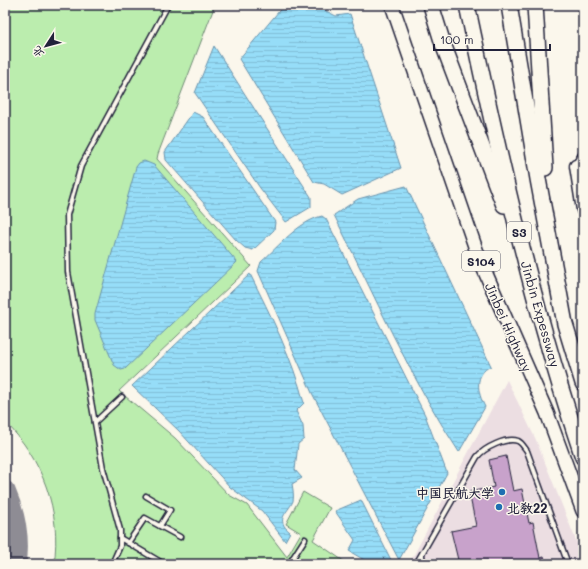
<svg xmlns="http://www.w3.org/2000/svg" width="588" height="569" viewBox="0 0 588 569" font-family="Mali,'LXGW WenKai TC',sans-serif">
<defs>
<pattern id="water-rules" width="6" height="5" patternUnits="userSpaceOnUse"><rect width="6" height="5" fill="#96ddf8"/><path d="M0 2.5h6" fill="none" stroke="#81bdd6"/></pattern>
</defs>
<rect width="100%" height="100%" fill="#fbf7ec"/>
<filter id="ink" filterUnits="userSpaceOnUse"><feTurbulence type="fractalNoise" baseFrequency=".025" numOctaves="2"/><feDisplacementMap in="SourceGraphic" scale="8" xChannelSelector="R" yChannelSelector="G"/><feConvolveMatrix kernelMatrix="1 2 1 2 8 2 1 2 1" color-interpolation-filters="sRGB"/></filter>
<g filter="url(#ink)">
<polygon fill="#ecdee2" points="507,380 536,440 583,558 583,564 409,564"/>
<path fill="#bbedae" stroke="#6e8874" d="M5,5h210l-57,149 -1,5 94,107 -132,125 56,47 54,57 18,10 40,52 14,-24 -15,-9 17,-32 27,16 -17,32 35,24h-294c8,-52 -12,-106 -49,-142z"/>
<g fill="url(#water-rules)" stroke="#6892ac">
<polygon points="284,5 323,5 326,11 336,16 350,14 401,168 342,195 324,184 314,182 239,59"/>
<polygon points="214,46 311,197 311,207 286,222 260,188 195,93"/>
<polygon points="193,112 203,117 275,222 274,230 253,250 245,248 236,240 166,160 165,152"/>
<polygon points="144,161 154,165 237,262 125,369 121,370 114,365 95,320 95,314 136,167 139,163"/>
<path d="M406,186l85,180c-17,8 -14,26 -6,41l-26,45c-49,-74 -85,-158 -125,-237l24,-16z"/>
<path d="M322,216l4,3 99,196 22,58 -48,87 -87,-167 -54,-122 3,-9c18,-16 37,-40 61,-46z"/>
<path d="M250,274c21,42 42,83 54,129l-8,8 7,15 1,13 -6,5 -3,26 7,8 -10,6c1,5 2,12 1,17 -5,12 -19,18 -3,31l-5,9 -23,-30 -32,-24 -51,-56 -47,-45z"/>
<polygon points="361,500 393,564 371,564 349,551 355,540 335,511"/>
</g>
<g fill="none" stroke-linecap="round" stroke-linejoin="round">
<path stroke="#8e8c94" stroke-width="21" d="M5,491c10,23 15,48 11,73"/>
</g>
<polygon fill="#c8a2cb" stroke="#22223b" points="506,456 513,491 522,489 529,523 533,522 540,558 544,557 547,564 459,564 451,531 476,526 469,492 494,487 489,460"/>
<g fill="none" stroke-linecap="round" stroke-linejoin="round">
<g stroke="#22223b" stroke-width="7">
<g id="lane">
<polyline points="95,422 122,397"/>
<polyline points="146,496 170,510 160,526"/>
<polyline points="120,538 164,564"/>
<polyline points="128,543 145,518 180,537"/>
<polyline points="422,555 423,564"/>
<polyline points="112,564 120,546 120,530 103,468 68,272 67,215 81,166 168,5"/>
<polyline points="289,564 305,539"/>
<path d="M416,564l61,-107c7,-9 29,-20 41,-16 4,2 6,6 9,10l41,113"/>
</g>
</g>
<g stroke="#22223b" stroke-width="11">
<polyline id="street" points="576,166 583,155"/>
</g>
<g stroke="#22223b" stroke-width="15">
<polyline id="secondary" points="576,166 583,210"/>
</g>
<g stroke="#22223b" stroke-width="16">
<polyline id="primary" points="392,5 479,258 547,413 583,511"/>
</g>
<g stroke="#22223b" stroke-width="18">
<g id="highway">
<polyline points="431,5 443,44 504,205"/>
<path d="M467,5c32,152 66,305 116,452"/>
<polyline points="509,5 538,179 565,324 583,383"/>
<polyline points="535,5 545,168"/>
</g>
</g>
<use href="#lane" stroke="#fbf7ec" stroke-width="4"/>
<use href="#street" stroke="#fbf7ec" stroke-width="8"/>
<use href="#secondary" stroke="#fbf7ec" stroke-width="12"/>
<use href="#primary" stroke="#fbf7ec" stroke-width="13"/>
<use href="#highway" stroke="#fbf7ec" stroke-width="15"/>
</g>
</g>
<g fill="#1f6fb2" stroke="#fbf7ec" stroke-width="1.5">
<circle cx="502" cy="492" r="4"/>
<circle cx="499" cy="507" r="4"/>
</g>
<g text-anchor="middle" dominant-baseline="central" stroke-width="3" stroke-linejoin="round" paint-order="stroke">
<g fill="#fbf7ec" stroke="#636270" stroke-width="1">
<rect x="507" y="222" width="24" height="20" rx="3"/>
<rect x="462" y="251" width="38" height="20" rx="3"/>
</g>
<g font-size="12" font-weight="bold" fill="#22223b">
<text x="519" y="232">S3</text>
<text x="481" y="261">S104</text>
</g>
<g font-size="13" fill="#22223b" stroke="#fbf7ec">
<text transform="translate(541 314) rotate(74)">Jinbin Expessway</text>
<text transform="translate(509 327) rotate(66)">Jinbei Highway</text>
</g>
<g font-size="13" font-weight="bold" fill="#22223b" stroke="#fbf7ec" text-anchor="end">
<text x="494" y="492">中国民航大学</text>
<text x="507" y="507" text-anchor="start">北教22</text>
</g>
</g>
<rect width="588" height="569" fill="none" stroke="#fbf7ec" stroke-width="20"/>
<rect x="10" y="10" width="568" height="549" fill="none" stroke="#22223b" stroke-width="1.5" filter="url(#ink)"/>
<g transform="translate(46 46) rotate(234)" stroke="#fbf7ec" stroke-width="3" paint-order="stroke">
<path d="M0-3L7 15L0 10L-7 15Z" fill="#22223b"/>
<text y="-6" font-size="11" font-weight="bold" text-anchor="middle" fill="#22223b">北</text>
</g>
<path d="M434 44v6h116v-6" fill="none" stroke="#22223b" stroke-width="2"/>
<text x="440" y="44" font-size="12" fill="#22223b" stroke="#fbf7ec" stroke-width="3" paint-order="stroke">100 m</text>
</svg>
